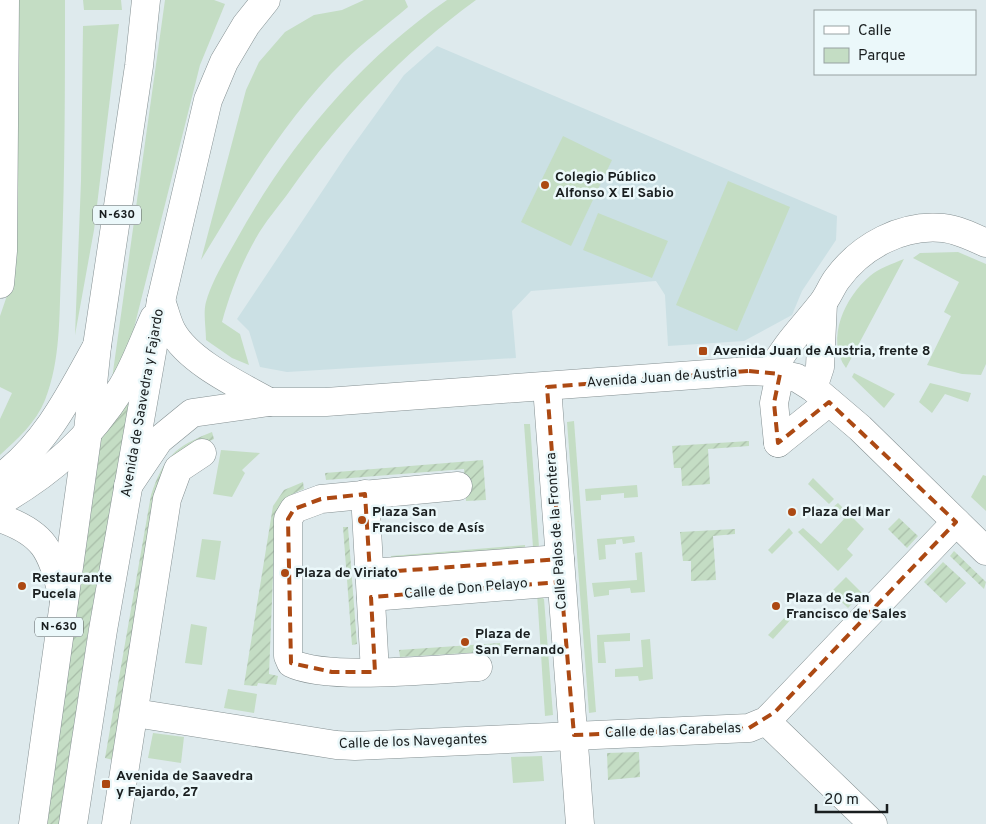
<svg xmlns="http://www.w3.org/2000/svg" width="986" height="824" viewBox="0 0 986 824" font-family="Overpass,sans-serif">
<defs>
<pattern id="garden-furrows" width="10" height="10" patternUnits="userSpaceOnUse" patternTransform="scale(1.25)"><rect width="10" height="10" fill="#c4ddc4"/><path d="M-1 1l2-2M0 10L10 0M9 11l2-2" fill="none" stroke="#a8bda8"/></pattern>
</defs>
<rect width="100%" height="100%" fill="#deeaed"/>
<polygon fill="#cbe0e4" points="437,46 837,216 836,240 802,291 792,315 744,341 668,346 665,295 656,281 531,291 512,311 516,358 287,372 260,367 249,331 237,319 347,154 404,75"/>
<g fill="#c4ddc4">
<path d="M16,0h49c0,91 0,182 -4,273 -2,42 0,87 -16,127 -9,23 -28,39 -45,55v-36l12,-26 -12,-6v-71l12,-35z"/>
<polygon points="83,0 121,0 122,10 84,10"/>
<polygon points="165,0 214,0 225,4 200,65 130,344 112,379"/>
<path d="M364,0h41l3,7c-21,18 -44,35 -64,54 -59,57 -101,130 -143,199l45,-170 13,-28 26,-30 29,-17 28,-5z"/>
<path d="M447,0h29c-73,53 -135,118 -187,192 -11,15 -24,30 -33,46 -15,26 -26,55 -34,84l18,12 9,31 -17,-7 -26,-18c0,-12 -3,-27 0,-38 6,-22 21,-45 32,-65 51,-92 122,-177 209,-237z"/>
<polygon points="119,24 94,230 75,335 81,181 83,26"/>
<polygon points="563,136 612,160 571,246 521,222"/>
<polygon points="728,181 790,207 737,331 676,305"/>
<polygon points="598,213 668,241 652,278 583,250"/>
<polygon points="958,252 986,264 986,364 981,375 962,374 927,365 951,316 944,312 959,282 913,258 920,253"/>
<path d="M904,259l-58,109c-21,-29 -1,-71 24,-92 9,-8 22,-12 34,-17z"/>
<polygon points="854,373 895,394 884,408 852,377"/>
<polygon points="930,383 971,393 968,402 945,394 932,413 919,402"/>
<polygon points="574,421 596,712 589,713 567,422"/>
<polygon points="524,424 530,424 539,547 533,547"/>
<polygon points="221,450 260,453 242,470 245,473 232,497 213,494"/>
<polygon points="983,475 986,476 986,511 971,497"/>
<polygon points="813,478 834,499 829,504 808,484"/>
<polygon points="637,485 638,497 624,498 624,493 601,495 601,500 586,501 585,489"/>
<polygon points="838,503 864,529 847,549 853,555 838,571 798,532 803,528 821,544 844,519 832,508"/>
<polygon points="789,528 793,533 772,554 768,550"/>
<polygon points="634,536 635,542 623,544 622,539 616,540 616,544 605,545 606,559 599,560 597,539"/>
<polygon points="202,539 221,541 215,580 196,577"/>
<polygon points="525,545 526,556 391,561 391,556"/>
<polygon points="642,552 645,592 631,593 630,588 609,590 609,595 594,597 592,583 637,580 635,553"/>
<polygon points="846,577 862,593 848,608 831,592"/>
<polygon points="537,593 544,599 553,715 545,716"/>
<polygon points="789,613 793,617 773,639 768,635"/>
<polygon points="191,624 207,627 202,665 185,663"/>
<polygon points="630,633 630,641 604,642 606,663 598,663 597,635"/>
<polygon points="650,639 653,679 639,681 638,676 615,677 615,669 643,667 641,640"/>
<polygon points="228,689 257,694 254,713 224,708"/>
<polygon points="153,733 184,737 181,763 148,758"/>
<polygon points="542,756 544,781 513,783 511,757"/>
</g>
<g fill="url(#garden-furrows)">
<polygon points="127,399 131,399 89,627 59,824 47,824 98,442"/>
<path d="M212,432l2,7 -22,10 -75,312 -12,-3 46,-263c13,-38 23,-48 61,-63z"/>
<polygon points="749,441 749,446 708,449 710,484 682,486 681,468 674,468 672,446"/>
<polygon points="483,460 486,500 466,501 464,469 326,480 325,473"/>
<path d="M303,482l1,7c-22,8 -23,16 -29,37l-6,148 9,2 -2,9 -18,-2 -1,3 -13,-1 29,-179 11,-16z"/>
<polygon points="899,518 918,536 907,548 888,529"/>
<polygon points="343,527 348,527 357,644 352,645"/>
<polygon points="735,529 735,534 713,536 716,580 691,581 691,561 683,561 680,532"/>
<polygon points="954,551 986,582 984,589 950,556"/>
<polygon points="943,562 966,583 946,603 924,582"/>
<polygon points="500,643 501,651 400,657 399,650"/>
<polygon points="639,752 640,777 608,780 607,753"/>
</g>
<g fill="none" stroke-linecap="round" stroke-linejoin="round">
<g stroke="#859092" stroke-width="29">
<g id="minor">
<polyline points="0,284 3,251 5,0"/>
<path d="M771,372c14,-27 32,-44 50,-67 7,-8 10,-18 16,-26 24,-33 65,-55 106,-51 13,1 30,9 43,15"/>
<polyline points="547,387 580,824"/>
<polyline points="813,388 820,367 823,303"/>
<polyline points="778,443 774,403 780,374"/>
<polyline points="778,443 829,402"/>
<path d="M0,478c46,-34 70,-83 97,-132"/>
<path d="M458,486l-137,13 -27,10 -6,10v137l3,7c35,18 145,6 187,4"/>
<polyline points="365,494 375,672"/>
<path d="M0,502c53,-31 88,-62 122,-115 13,-21 22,-47 32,-69"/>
<path d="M0,518c49,17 51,36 64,82"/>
<polyline points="370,573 560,559"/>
<polyline points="371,597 561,582"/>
<polyline points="135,713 336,745 355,746 749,728 766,721 775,712 956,522"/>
<polyline points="766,721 873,824"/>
<polyline points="116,824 167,499 178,469 202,453"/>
</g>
</g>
<g stroke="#859092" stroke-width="29">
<g id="major">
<path d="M161,301c4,10 6,21 11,30 17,31 67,54 97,71"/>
<polyline points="128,486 159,440 192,413 269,402 326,402 749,371 771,372 797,378 813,388 860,428 986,551"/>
</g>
</g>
<g stroke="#859092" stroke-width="29">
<g id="highway">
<polyline points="33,824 88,431 97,346 139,66 146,0"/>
<polyline points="73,824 103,630 161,301 208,100 224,62 246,25 266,0"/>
</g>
</g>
<use href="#minor" stroke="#fff" stroke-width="28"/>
<use href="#major" stroke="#fff" stroke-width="28"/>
<use href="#highway" stroke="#fff" stroke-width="28"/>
</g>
<path fill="none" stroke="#ac4913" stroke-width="4" stroke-dasharray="10 6" stroke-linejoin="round" d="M749,371l31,3 -6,29 4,40 51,-41 127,120 -181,190 -26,16 -175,7 -13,-153 -190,15 4,75h-43l-41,-9 -3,-144 6,-10 27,-10 44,-5 5,79 190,-14 -13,-172z"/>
<g fill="#ac4913" stroke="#ebf8fa" stroke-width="2">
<circle cx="545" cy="185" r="5"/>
<rect x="698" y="346" width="10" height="10" rx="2.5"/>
<circle cx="792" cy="512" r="5"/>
<circle cx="362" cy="520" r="5"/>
<circle cx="285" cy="573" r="5"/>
<circle cx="22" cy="586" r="5"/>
<circle cx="776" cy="606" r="5"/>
<circle cx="465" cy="642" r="5"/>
<rect x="101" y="779" width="10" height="10" rx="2.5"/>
</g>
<g text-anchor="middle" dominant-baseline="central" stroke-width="5" stroke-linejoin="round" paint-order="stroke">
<g fill="#ebf8fa" stroke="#585f61" stroke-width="1">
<rect x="93" y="205.5" width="48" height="19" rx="4"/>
<rect x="35" y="617.5" width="48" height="19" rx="4"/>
</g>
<g font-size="12" font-weight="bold" fill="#191e1f">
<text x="117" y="215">N-630</text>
<text x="59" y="627">N-630</text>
</g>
<g font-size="14" font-weight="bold" fill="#191e1f" stroke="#ebf8fa" text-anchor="start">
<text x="555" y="177">Colegio Público<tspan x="555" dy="16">Alfonso X El Sabio</tspan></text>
<text x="713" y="351">Avenida Juan de Austria, frente 8</text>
<text x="372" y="512">Plaza San<tspan x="372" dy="16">Francisco de Asís</tspan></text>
<text x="802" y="512">Plaza del Mar</text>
<text x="295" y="573">Plaza de Viriato</text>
<text x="32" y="578">Restaurante<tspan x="32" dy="16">Pucela</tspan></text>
<text x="786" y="598">Plaza de San<tspan x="786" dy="16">Francisco de Sales</tspan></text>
<text x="475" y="634">Plaza de<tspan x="475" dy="16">San Fernando</tspan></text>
<text x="116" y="776">Avenida de Saavedra<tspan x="116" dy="16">y Fajardo, 27</tspan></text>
</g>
<g font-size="14" fill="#191e1f" stroke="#ebf8fa">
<text transform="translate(662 378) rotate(-4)">Avenida Juan de Austria</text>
<text transform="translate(143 403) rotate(-80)">Avenida de Saavedra y Fajardo</text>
<text transform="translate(557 531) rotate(-94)">Calle Palos de la Frontera</text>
<text transform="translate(466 589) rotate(-5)">Calle de Don Pelayo</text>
<text transform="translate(673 731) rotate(-2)">Calle de las Carabelas</text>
<text transform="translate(413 742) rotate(-2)">Calle de los Navegantes</text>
</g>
</g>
<rect x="814" y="10" width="162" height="65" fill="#ebf8fa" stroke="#97a1a2"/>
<rect x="824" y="26" width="25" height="8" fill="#ffffff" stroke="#97a1a2"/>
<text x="858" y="35" font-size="15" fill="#191e1f">Calle</text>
<rect x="824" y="48" width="25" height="15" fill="#c4ddc4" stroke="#97a1a2"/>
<text x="858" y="60" font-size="15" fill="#191e1f">Parque</text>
<path d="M816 804v8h71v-8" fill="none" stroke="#191e1f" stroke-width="2.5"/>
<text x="824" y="804" font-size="15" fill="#191e1f" stroke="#ebf8fa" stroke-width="4" paint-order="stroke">20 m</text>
</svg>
